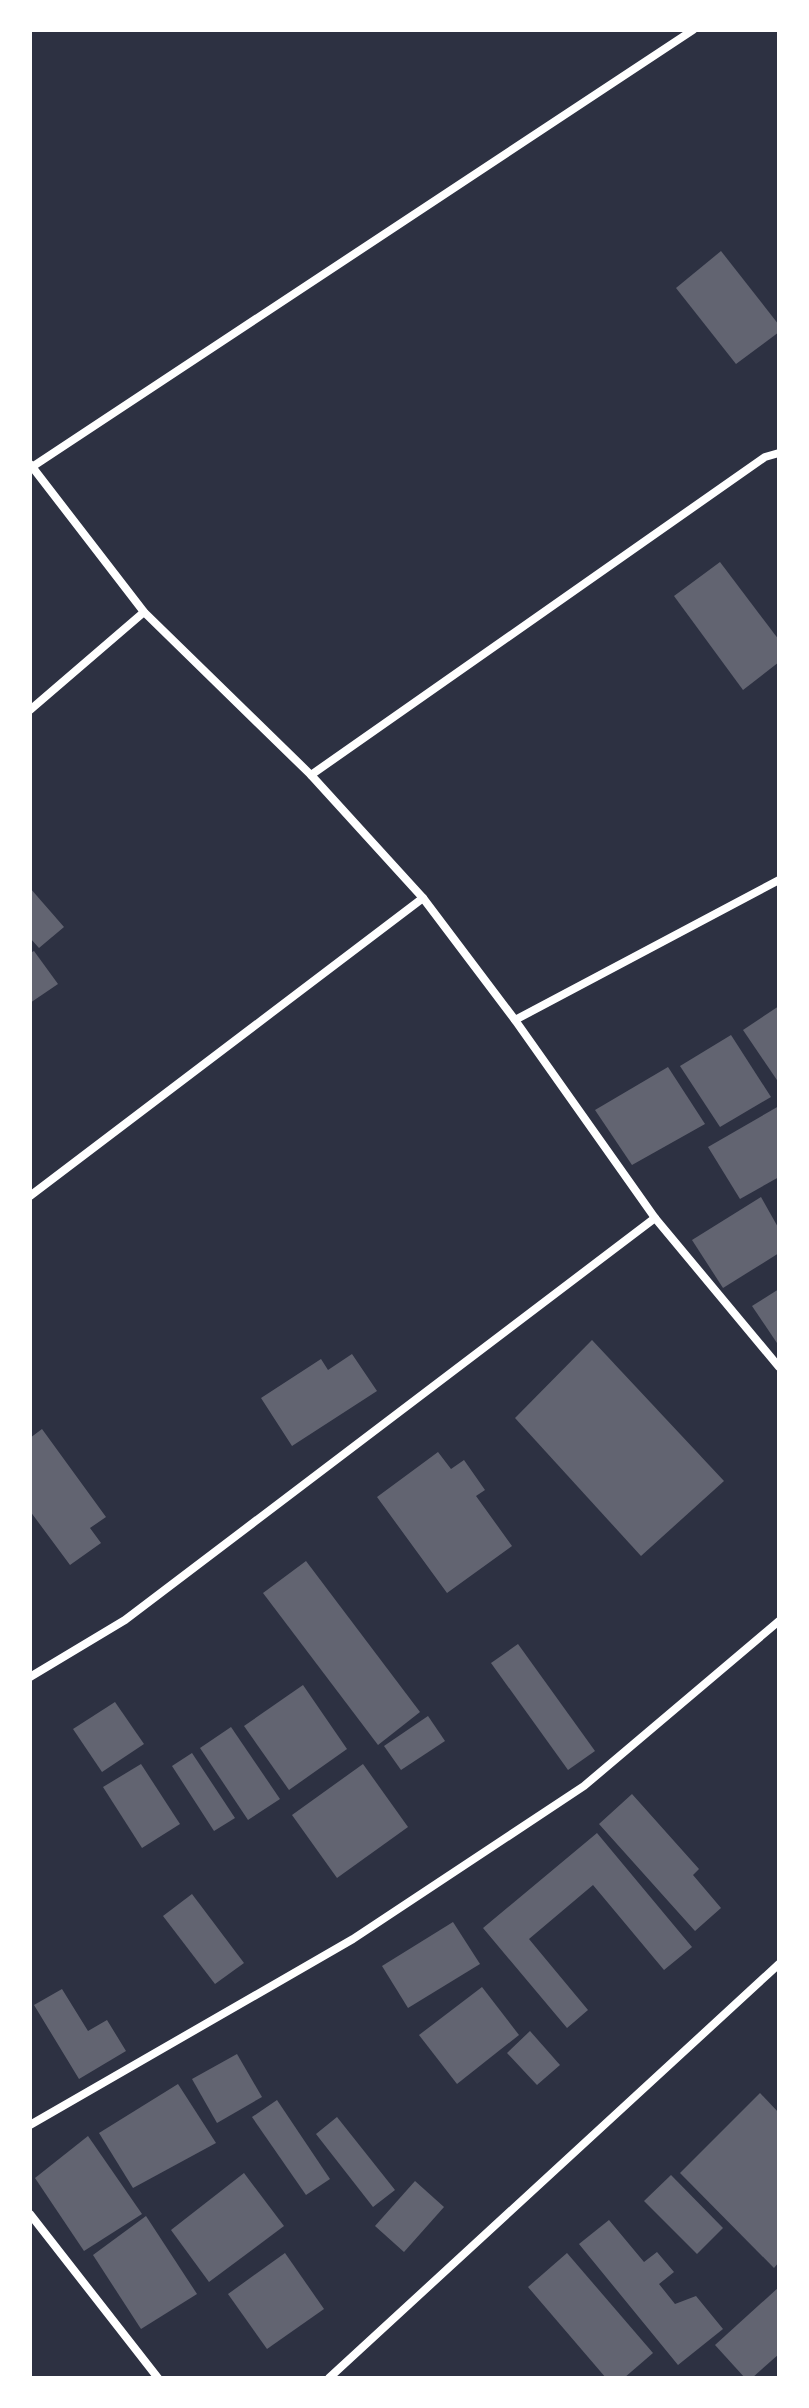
<svg xmlns="http://www.w3.org/2000/svg" width="809" height="2408" viewBox="0 0 809 2408" font-family="'Fira Sans Condensed',sans-serif">
<rect width="100%" height="100%" fill="#2d3142"/>
<g fill="#626471">
<polygon points="721,251 779,325 779,332 736,364 676,288"/>
<polygon points="720,562 779,640 779,662 743,690 674,596"/>
<polygon points="30,888 64,927 39,948 30,938"/>
<polygon points="34,951 58,984 30,1003 30,953"/>
<polygon points="779,1006 779,1083 743,1030"/>
<polygon points="731,1035 771,1097 720,1127 680,1066"/>
<polygon points="668,1067 705,1124 632,1165 595,1110"/>
<polygon points="779,1106 779,1177 740,1199 708,1147"/>
<polygon points="761,1197 779,1229 779,1253 723,1288 692,1240"/>
<polygon points="779,1289 779,1346 752,1306"/>
<polygon points="592,1340 724,1481 641,1556 515,1418"/>
<polygon points="352,1354 377,1391 292,1446 261,1398 321,1359 328,1370"/>
<polygon points="42,1429 106,1517 90,1528 101,1543 70,1565 30,1511 30,1438"/>
<polygon points="438,1452 451,1469 464,1460 485,1490 476,1496 512,1546 447,1593 377,1497"/>
<polygon points="306,1561 420,1712 378,1745 263,1593"/>
<polygon points="518,1644 595,1751 568,1770 491,1663"/>
<polygon points="303,1685 347,1749 289,1790 244,1726"/>
<polygon points="115,1702 144,1744 102,1772 73,1729"/>
<polygon points="428,1716 445,1741 401,1770 384,1746"/>
<polygon points="231,1727 280,1799 248,1820 200,1748"/>
<polygon points="192,1753 235,1818 214,1831 172,1766"/>
<polygon points="141,1764 180,1824 142,1848 103,1787"/>
<polygon points="363,1764 408,1827 337,1878 292,1815"/>
<polygon points="632,1794 699,1869 693,1875 721,1908 695,1931 599,1824"/>
<polygon points="597,1833 692,1947 664,1970 593,1885 529,1939 588,2010 567,2028 483,1928"/>
<polygon points="192,1894 244,1963 215,1984 163,1916"/>
<polygon points="453,1922 480,1964 408,2008 382,1966"/>
<polygon points="482,1987 519,2035 457,2084 419,2035"/>
<polygon points="62,1989 88,2031 107,2020 126,2051 79,2079 34,2005"/>
<polygon points="530,2031 560,2065 537,2085 507,2053"/>
<polygon points="237,2054 262,2097 217,2123 192,2079"/>
<polygon points="178,2084 216,2143 133,2188 99,2133"/>
<polygon points="760,2093 779,2113 779,2262 774,2268 680,2173"/>
<polygon points="277,2100 330,2179 306,2195 252,2117"/>
<polygon points="337,2117 395,2190 373,2207 316,2134"/>
<polygon points="88,2136 142,2214 84,2251 35,2178"/>
<polygon points="244,2173 284,2226 209,2282 171,2230"/>
<polygon points="671,2175 723,2228 697,2254 644,2201"/>
<polygon points="415,2181 444,2207 404,2252 375,2226"/>
<polygon points="146,2216 197,2294 141,2329 93,2255"/>
<polygon points="609,2220 644,2262 657,2252 674,2272 659,2284 675,2304 696,2296 723,2329 678,2365 579,2244"/>
<polygon points="285,2253 324,2309 267,2349 228,2294"/>
<polygon points="567,2253 653,2353 624,2378 606,2378 528,2287"/>
<polygon points="779,2287 779,2354 752,2378 745,2378 715,2345"/>
</g>
<g fill="none" stroke-linecap="round" stroke-linejoin="round">
<g stroke="#fff" stroke-width="8">
<polyline points="30,464 144,612 311,775 423,898 515,1020 655,1218 779,1367"/>
<polyline points="32,467 693,30"/>
<polyline points="30,710 144,612"/>
<polyline points="311,775 765,457 779,453"/>
<polyline points="515,1020 779,880"/>
<polyline points="30,1196 423,898"/>
<polyline points="30,1677 125,1620 655,1218"/>
<polyline points="30,2125 353,1939 584,1786 779,1621"/>
<polyline points="30,2214 158,2378"/>
<polyline points="329,2378 779,1964"/>
</g>
</g>
<rect width="809" height="2408" fill="none" stroke="#ffffff" stroke-width="64"/>
</svg>
